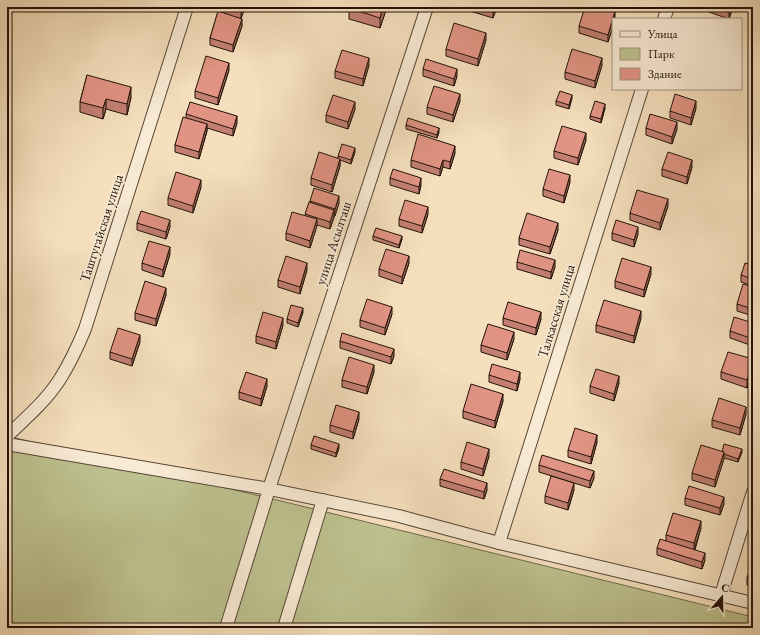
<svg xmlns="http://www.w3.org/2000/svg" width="760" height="635" viewBox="0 0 760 635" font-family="'EB Garamond',serif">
<rect width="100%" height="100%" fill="#f5dfbd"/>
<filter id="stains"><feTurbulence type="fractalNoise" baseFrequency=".005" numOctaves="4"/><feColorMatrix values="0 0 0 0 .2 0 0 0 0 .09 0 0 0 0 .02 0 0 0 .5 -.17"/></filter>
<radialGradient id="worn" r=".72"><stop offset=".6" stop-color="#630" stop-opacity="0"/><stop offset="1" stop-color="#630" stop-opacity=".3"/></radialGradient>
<polygon fill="#bdc18f" stroke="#706a4c" points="7,436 273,499 753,617 753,628 7,628"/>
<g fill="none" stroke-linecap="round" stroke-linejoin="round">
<g stroke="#574535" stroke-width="14">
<g id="street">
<polyline points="664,19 668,7"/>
<path d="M7,436c18,-17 39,-35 53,-57 10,-16 18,-33 25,-50l102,-322"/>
<polyline points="7,444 269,489 399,516 499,543 753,603"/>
<polyline points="499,543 642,89"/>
<polyline points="721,595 753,492"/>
<polyline points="226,628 269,489 427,7"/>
<polyline points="284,628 323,500"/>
</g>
</g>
<use href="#street" stroke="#f8ead4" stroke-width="12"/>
</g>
<g fill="#c27f72" stroke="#221208">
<polygon points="206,7 244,7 244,10 241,18 242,26 233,52 210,45 210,38 218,12 206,8"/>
<polygon points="387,7 380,28 349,19 349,8"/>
<polygon points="463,7 497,7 493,18 463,9"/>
<polygon points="620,7 636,7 635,11"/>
<polygon points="706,7 733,7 729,19 706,11"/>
<polygon points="615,18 613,19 613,26 608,42 579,33 579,26"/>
<polygon points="486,40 478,66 446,56 446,49"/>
<polygon points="369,65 363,86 335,78 335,71"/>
<polygon points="602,65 595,88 565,79 565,72"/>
<polygon points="423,69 457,76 454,86 423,76"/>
<polygon points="229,70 218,105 195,98 195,91"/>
<polygon points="87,75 131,97 127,115 106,109 103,119 80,112 80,102"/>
<polygon points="572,98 569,109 556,105 556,101"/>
<polygon points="460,101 453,122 427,114 427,107"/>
<polygon points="605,108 601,123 590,119 590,116"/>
<polygon points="696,108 691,125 670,118 670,111"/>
<polygon points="355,109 348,129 326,122 326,115"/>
<polygon points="186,114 237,123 233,136 207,128 207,131 199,159 175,152 175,145 186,118"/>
<polygon points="406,125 439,132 437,138 406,129"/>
<polygon points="646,128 677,129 672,144 646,135"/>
<polygon points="586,140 578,165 554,158 554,151"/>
<polygon points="355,152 351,164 340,160 340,166 332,192 311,185 311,178 338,158 338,156"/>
<polygon points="455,153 450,169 443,167 440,176 411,167 411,160"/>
<polygon points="692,167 687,184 662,176 662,169"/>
<polygon points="390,178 421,185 419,194 390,185"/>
<polygon points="570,182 564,203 543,196 543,189"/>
<polygon points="201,187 193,213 168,205 168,198"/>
<polygon points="310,201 339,203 330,229 317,225 310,248 286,240 286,233 305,215"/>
<polygon points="668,206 660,230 630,220 630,213"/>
<polygon points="428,214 422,233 399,226 399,219"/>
<polygon points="137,223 170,227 166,239 137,230"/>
<polygon points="558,230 550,254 519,245 519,238"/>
<polygon points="612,233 638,234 634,247 612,240"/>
<polygon points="373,236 402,239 399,248 373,240"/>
<polygon points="170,254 163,277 142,270 142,263"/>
<polygon points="517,262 555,267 551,279 517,269"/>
<polygon points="409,263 402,284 379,276 379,269"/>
<polygon points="753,265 753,286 741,282 741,275"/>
<polygon points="307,270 300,294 278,287 278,280"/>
<polygon points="651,274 644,297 615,288 615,281"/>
<polygon points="753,287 753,316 737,311 737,304"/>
<polygon points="166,295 156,326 135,320 135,313"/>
<polygon points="303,312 298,327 287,323 287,319"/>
<polygon points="392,314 385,335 360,327 360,320"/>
<polygon points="503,318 541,319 536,335 503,325"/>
<polygon points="641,318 634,343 596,332 596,325"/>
<polygon points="753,323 753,346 730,338 730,331"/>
<polygon points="283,325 276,349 256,343 256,336"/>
<polygon points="514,339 507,360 481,352 481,345"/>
<polygon points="340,341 394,356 391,364 340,348"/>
<polygon points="140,342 132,366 110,359 110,352"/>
<polygon points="753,359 747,388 721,379 721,372"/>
<polygon points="374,372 367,394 342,387 342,380"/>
<polygon points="489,375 520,379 517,391 489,382"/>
<polygon points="619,383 614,401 590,393 590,386"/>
<polygon points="267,386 261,406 239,399 239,392"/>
<polygon points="503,401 495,428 463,418 463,411"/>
<polygon points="746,414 740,435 712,427 712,420"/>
<polygon points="359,419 353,439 330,432 330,425"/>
<polygon points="597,442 591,464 568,457 568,450"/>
<polygon points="311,445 339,448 336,457 311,449"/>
<polygon points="722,452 742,452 738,462 724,458 715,487 692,480 692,473"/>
<polygon points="489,456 483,476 461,469 461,462"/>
<polygon points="539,465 594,478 590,488 539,472"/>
<polygon points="440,479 487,490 484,499 440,486"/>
<polygon points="574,490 568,510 545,503 545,496"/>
<polygon points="685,498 724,504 720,515 685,505"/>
<polygon points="701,528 695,550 705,560 702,569 657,555 657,548 666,541 666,535"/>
<polygon points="753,569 753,587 747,585 747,578"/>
</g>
<g fill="#9e685c" stroke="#221208">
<polygon points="242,7 244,7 244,10 241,19 241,12"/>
<polygon points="383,7 387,7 380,28 380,18"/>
<polygon points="494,7 497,7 493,18 493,11"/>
<polygon points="731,7 733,7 729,19 729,12"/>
<polygon points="615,11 615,19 613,19"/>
<polygon points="242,19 242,26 233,52 233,45"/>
<polygon points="613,19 613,26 608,42 608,35"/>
<polygon points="486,33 486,40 478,66 478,59"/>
<polygon points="369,58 369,65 363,86 363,79"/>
<polygon points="602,58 602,65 595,88 595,81"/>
<polygon points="229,63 229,70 218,105 218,98"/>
<polygon points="457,69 457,76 454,86 454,79"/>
<polygon points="131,87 131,97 127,115 127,104"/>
<polygon points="460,94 460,101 453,122 453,115"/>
<polygon points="572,95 572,98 569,109 569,105"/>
<polygon points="106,99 106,109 103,119 103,108"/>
<polygon points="696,101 696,108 691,125 691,118"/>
<polygon points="355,102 355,109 348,129 348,122"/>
<polygon points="605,104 605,108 601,123 601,119"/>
<polygon points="237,116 237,123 233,136 233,129"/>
<polygon points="677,122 677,129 672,144 672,137"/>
<polygon points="207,124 207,131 199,159 199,152"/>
<polygon points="439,128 439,132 437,138 437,135"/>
<polygon points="586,133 586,140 578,165 578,158"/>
<polygon points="455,146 455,153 450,169 450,162"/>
<polygon points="355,148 355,152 351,164 351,160"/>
<polygon points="340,159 340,166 332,192 332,185"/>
<polygon points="443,160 443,167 440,176 440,169"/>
<polygon points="692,160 692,167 687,184 687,177"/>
<polygon points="570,175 570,182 564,203 564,196"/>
<polygon points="421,178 421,185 419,194 419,187"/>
<polygon points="201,180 201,187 193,213 193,206"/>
<polygon points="339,196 339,203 335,216 335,209"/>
<polygon points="668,199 668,206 660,230 660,223"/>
<polygon points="428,207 428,214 422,233 422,226"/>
<polygon points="334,210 334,217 330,229 330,222"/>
<polygon points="317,219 317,226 310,248 310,241"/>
<polygon points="170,220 170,227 166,239 166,232"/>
<polygon points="558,223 558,230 550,254 550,247"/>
<polygon points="638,227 638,234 634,247 634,240"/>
<polygon points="402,236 402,239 399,248 399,245"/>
<polygon points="170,247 170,254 163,277 163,270"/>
<polygon points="409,256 409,263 402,284 402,277"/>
<polygon points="555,260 555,267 551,279 551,272"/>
<polygon points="307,263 307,270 300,294 300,287"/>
<polygon points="651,267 651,274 644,297 644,290"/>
<polygon points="166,288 166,295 156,326 156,319"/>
<polygon points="392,307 392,314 385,335 385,328"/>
<polygon points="303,308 303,312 298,327 298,323"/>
<polygon points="641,311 641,318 634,343 634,336"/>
<polygon points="541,312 541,319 536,335 536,328"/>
<polygon points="283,318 283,325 276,349 276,342"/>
<polygon points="514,332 514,339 507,360 507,353"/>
<polygon points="140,335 140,342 132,366 132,359"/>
<polygon points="394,349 394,356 391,364 391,357"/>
<polygon points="753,361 753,368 747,388 747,380"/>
<polygon points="374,365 374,372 367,394 367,387"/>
<polygon points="520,372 520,379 517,391 517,384"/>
<polygon points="619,376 619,383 614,401 614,394"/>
<polygon points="267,379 267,386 261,406 261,399"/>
<polygon points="503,394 503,401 495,428 495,421"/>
<polygon points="746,407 746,414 740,435 740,428"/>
<polygon points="359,412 359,419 353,439 353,432"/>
<polygon points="597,435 597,442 591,464 591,457"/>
<polygon points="339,444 339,448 336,457 336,453"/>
<polygon points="489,449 489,456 483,476 483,469"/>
<polygon points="742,449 742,452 738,462 738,459"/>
<polygon points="724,452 724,459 715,487 715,480"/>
<polygon points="594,471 594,478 590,488 590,481"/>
<polygon points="487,483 487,490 484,499 484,492"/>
<polygon points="574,483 574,490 568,510 568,503"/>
<polygon points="724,497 724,504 720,515 720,508"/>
<polygon points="701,521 701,528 694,550 694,543"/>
<polygon points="705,553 705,560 702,569 702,562"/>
</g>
<g fill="#e19484" stroke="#221208">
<polygon points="225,7 242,7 241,12"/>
<polygon points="349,7 383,7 380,18 349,8"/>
<polygon points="480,7 494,7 493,11"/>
<polygon points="585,7 601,7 615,11 608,35 579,26"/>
<polygon points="714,7 731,7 729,12"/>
<polygon points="218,11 242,19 233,45 210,38"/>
<polygon points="454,23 486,33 478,59 446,49"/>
<polygon points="572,49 602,58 595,81 565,72"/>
<polygon points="342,50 369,58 363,79 335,71"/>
<polygon points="206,56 229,63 218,98 195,91"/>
<polygon points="426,59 457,69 454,79 423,69"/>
<polygon points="87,75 131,87 127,104 106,99 103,108 80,102"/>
<polygon points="434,86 460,94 453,115 427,107"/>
<polygon points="560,91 572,95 569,105 556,101"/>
<polygon points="675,94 696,101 691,118 670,111"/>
<polygon points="333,95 355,102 348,122 326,115"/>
<polygon points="595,101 605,104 601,119 590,116"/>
<polygon points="190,102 237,116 233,129 186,114"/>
<polygon points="650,114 677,122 672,137 646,128"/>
<polygon points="183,117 207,124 199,152 175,145"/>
<polygon points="408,118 439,128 437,135 406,125"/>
<polygon points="562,126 586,133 578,158 554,151"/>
<polygon points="418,134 455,146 450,162 443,160 440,169 411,160"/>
<polygon points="342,144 355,148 351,160 338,156"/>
<polygon points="319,152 340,159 332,185 311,178"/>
<polygon points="668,152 692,160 687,177 662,169"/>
<polygon points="393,169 421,178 419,187 390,178"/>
<polygon points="549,169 570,175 564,196 543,189"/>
<polygon points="176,172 201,180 193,206 168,198"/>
<polygon points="314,188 339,196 335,209 310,201"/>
<polygon points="637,190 668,199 660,223 630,213"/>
<polygon points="405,200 428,207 422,226 399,219"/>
<polygon points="309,202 334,210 330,222 305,214"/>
<polygon points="141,211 170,220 166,232 137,223"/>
<polygon points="292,212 317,219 310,241 286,233"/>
<polygon points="527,213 558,223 550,247 519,238"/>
<polygon points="616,220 638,227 634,240 612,233"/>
<polygon points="376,228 402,236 399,245 373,236"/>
<polygon points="149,241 170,247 163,270 142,263"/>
<polygon points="386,249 409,256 402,277 379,269"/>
<polygon points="520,250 555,260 551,272 517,262"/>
<polygon points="286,256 307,263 300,287 278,280"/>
<polygon points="622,258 651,267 644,290 615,281"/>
<polygon points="745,263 753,265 753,279 741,275"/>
<polygon points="145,281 166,288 156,319 135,313"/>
<polygon points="743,284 753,287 753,309 737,304"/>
<polygon points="367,299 392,307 385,328 360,320"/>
<polygon points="604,300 641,311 634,336 596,325"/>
<polygon points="508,302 541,312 536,328 503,318"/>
<polygon points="291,305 303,308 298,323 287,319"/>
<polygon points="263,312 283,318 276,342 256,336"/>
<polygon points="734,317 753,323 753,339 730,331"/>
<polygon points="488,324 514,332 507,353 481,345"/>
<polygon points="118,328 140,335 132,359 110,352"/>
<polygon points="342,333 394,349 391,357 340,341"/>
<polygon points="728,352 753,359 753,361 747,380 721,372"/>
<polygon points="349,357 374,365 367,387 342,380"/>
<polygon points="492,364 520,372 517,384 489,375"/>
<polygon points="596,369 619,376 614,394 590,386"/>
<polygon points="246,372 267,379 261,399 239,392"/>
<polygon points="471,384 503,394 495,421 463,411"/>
<polygon points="719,398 746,407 740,428 712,420"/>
<polygon points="336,405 359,412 353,432 330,425"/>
<polygon points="575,428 597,435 591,457 568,450"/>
<polygon points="314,436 339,444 336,453 311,445"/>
<polygon points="467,442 489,449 483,469 461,462"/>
<polygon points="724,444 742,449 738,459 724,454 724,452 722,452"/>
<polygon points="701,445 724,452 715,480 692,473"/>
<polygon points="542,455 594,471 590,481 539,465"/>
<polygon points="444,469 487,483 484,492 440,479"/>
<polygon points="551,476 574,483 568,503 545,496"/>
<polygon points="689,486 724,497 720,508 685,498"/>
<polygon points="673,513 701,521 694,543 666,535"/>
<polygon points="660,539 705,553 702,562 657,548"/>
<polygon points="750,568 753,569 753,580 747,578"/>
</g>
<g text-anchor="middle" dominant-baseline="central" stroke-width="3.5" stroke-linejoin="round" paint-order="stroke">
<g font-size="14" fill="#221208" stroke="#f8ead4">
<text transform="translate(101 228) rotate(-72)">Таштугайская улица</text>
<text transform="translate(333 243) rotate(-72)">улица Асылташ</text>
<text transform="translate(556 311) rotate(-73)">Талкасская улица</text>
</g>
</g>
<rect width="760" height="635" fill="none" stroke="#f5dfbd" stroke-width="24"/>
<rect x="8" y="8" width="744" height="619" fill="none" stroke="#221208" stroke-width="2"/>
<rect x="12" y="12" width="736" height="611" fill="none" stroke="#221208"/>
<rect x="612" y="18" width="130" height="72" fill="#f8ead4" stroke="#a29482"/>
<rect x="620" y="31" width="20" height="6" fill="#f8ead4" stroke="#a29482"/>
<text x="648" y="38" font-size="12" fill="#221208">Улица</text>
<rect x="620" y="48" width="20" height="12" fill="#bdc18f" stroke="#a29482"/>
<text x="648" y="58" font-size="12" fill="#221208">Парк</text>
<rect x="620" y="68" width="20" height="12" fill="#e19484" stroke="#a29482"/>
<text x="648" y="78" font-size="12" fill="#221208">Здание</text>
<g transform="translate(722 597) rotate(20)" stroke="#f8ead4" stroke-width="3" paint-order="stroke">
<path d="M0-3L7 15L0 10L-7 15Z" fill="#221208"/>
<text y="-6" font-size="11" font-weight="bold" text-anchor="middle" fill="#221208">С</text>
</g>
<rect width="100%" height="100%" filter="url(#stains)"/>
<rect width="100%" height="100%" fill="url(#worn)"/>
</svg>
